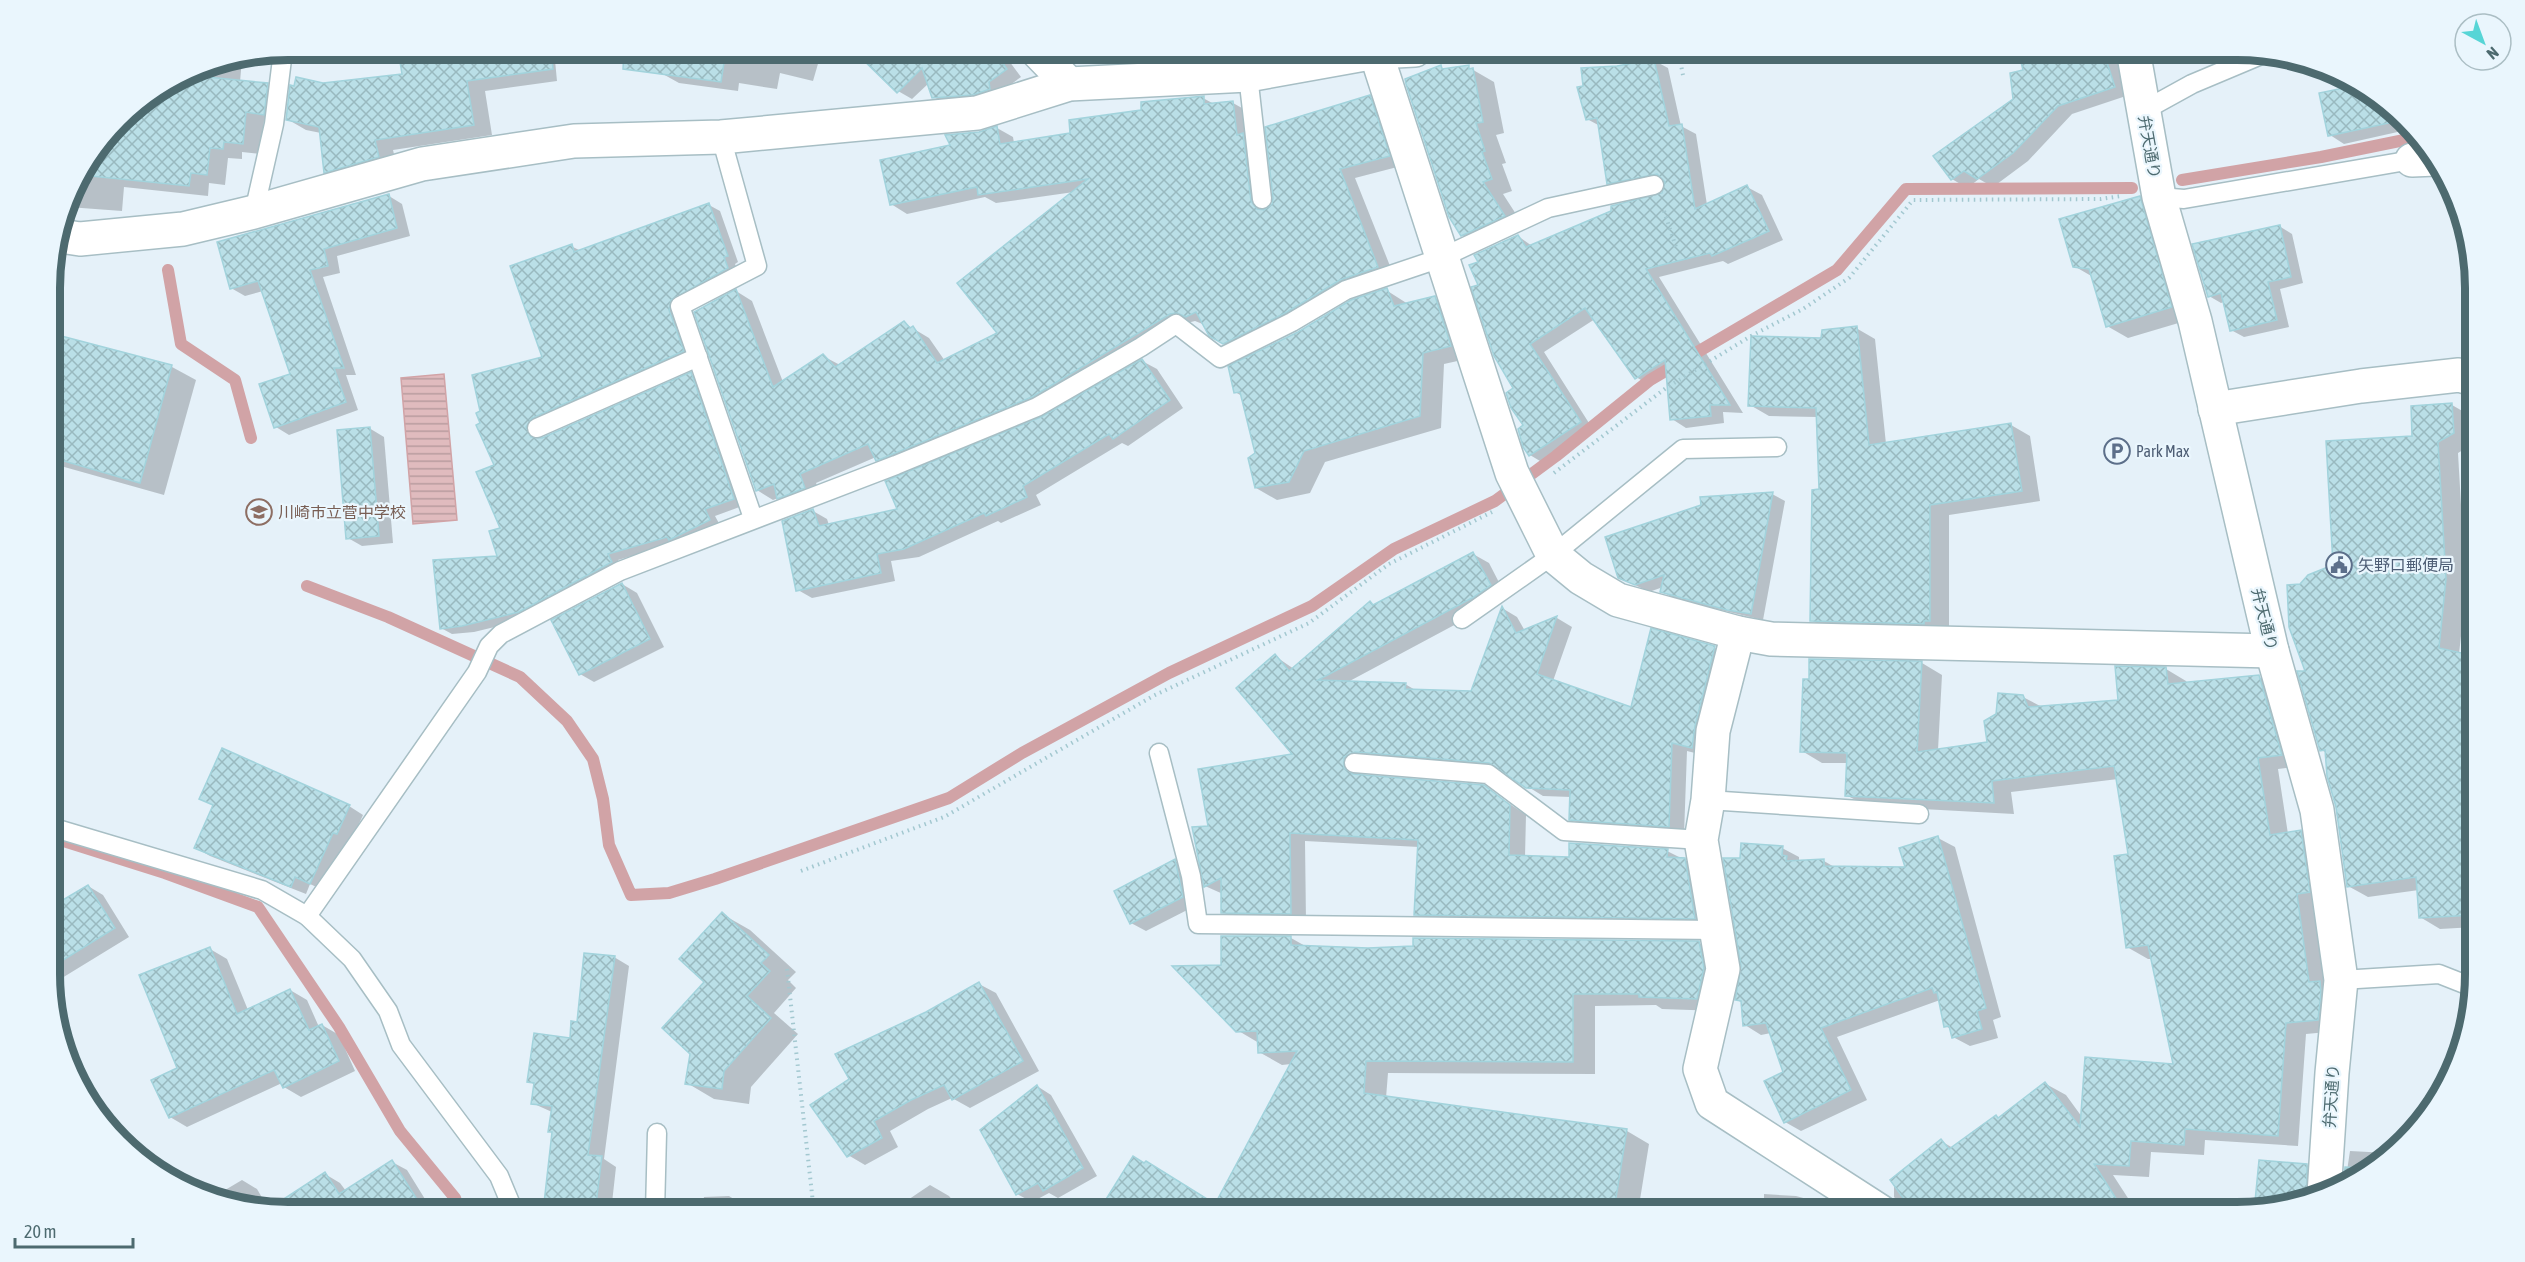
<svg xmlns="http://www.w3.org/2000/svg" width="2525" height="1262" viewBox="0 0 2525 1262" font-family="'Asap Condensed','Noto Sans JP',sans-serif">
<defs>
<pattern id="water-rules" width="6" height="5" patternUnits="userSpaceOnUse" patternTransform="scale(1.5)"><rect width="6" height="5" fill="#e0bbbe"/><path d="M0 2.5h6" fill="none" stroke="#b89c9f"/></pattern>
<pattern id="building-cross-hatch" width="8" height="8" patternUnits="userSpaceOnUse" patternTransform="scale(1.5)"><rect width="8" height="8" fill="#badfe7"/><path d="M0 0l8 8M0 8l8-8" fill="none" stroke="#99b9bf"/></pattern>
</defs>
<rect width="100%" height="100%" fill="#e5f1f9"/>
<polygon fill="url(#water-rules)" stroke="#d1a3a6" stroke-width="1.5" points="444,374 457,520 413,524 401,378"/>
<g fill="#0003">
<polygon points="400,50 554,50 557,81 485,91 492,135 393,150 397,167 344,182 325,172 321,133 306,130 287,119 404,76"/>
<polygon points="649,50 822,50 813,81 780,73 777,89 739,83 738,91 679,83 661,73 648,54"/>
<polygon points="874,50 1001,50 1021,77 1003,90 948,106 934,97 929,83 912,99 898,91 865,59"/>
<polygon points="2019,50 2114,50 2129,95 2072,114 2028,161 1993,187 1979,179 1967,188 1952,179 1935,156 2014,99 2025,71"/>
<polygon points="242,59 240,82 259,84 276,94 282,125 264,121 261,154 242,152 242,159 228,158 225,185 209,183 208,196 124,187 122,211 68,207 74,182 131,109 197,68"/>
<polygon points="1653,60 1668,68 1681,126 1696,134 1707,205 1747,187 1762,195 1783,240 1728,264 1723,261 1659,277 1743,413 1723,412 1724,423 1686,428 1672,419 1668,375 1651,386 1636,377 1595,319 1544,352 1594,431 1545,464 1530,455 1525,447 1525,425 1515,389 1480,286 1480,262 1518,236 1532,246 1663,194 1666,183 1623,191 1608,183 1600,126 1587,119 1585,87 1617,68"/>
<polygon points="1441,67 1446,70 1468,67 1494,82 1504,133 1496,135 1506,163 1502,164 1512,191 1503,194 1525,228 1484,247 1462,235"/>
<polygon points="2360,86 2394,109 2399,114 2402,131 2344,144 2330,135 2321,94"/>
<polygon points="1370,97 1386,106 1405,165 1355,178 1394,276 1240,353 1223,343 1205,325 1195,321 1187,323 893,469 876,457 816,483 821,497 795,507 778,498 773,500 757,490 736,291 752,301 783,382 823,356 840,365 904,323 929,338 945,361 999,334 1074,192 996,203 985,197 907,214 891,204 952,146 979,133 997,128 1013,137 1014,143 1072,135 1143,112 1203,98 1214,104 1233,103 1249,112 1259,144 1267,210"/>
<polygon points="389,196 402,204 410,236 337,256 340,273 323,277 356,375 346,375 358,410 289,435 276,427 291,375 263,291 245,296 231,288"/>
<polygon points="2140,197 2161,210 2192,319 2128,338 2107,326 2093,277 2074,266"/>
<polygon points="709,205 720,211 738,262 735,264 739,275 682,306 694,357 536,434 539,440 691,374 702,381 745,505 715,516 721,527 676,543 618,560 623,569 531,618 474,632 452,634 441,628 499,558 502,528 496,465 544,358 571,246 581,251"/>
<polygon points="2279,226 2292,234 2303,283 2280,289 2289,327 2244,337 2231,330 2224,302 2221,303 2209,296"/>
<polygon points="1386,290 1408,304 1435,298 1456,310 1471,358 1444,364 1441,428 1325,462 1310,493 1277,500 1256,488 1256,453 1242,396 1235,392"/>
<polygon points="1856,328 1875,339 1886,444 2011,425 2030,436 2040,501 1949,515 1949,631 1830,631 1811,620 1821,491 1817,417 1769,416 1750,405 1822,340"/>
<polygon points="50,334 172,367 196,380 164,495 50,463"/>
<polygon points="1142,361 1157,369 1183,408 1128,446 1122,443 1036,495 1041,505 1001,523 998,521 919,557 891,561 895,581 812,598 798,590 813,511 827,519 829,525 900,510 1042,419"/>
<polygon points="2452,405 2471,416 2473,444 2458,453 2466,591 2459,654 2475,658 2475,927 2440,929 2420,917 2419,890 2368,897 2348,886 2327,753 2321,750 2308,672 2300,586 2334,566 2414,437"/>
<polygon points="369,428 384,437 393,543 362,546 348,538"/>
<polygon points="1772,494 1785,501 1763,620 1674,599 1662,591 1663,587 1649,592 1619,577"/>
<polygon points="1473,554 1489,563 1505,594 1488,607 1346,683 1405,684 1417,691 1472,693 1502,608 1517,617 1525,631 1557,618 1572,627 1553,681 1632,709 1652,630 1715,648 1730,657 1707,756 1687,751 1684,835 1587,828 1571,819 1571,797 1543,796 1503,771 1372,760 1360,766 1360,776 1483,786 1526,815 1525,857 1570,858 1667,851 1701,868 1710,927 1431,924 1416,914 1419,847 1305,841 1306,922 1239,921 1223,912 1223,894 1205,886 1210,827 1295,755 1275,656 1294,669 1370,603 1375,606"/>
<polygon points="622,584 637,593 664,647 594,682 580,674"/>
<polygon points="1922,663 1942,675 1938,750 1989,744 2023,697 2042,707 2120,701 2166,669 2186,681 2187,683 2259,677 2280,688 2302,766 2278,769 2288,834 2301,832 2321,844 2338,1031 2306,1034 2298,1146 2205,1140 2204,1155 2151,1152 2149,1177 2113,1175 2137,1212 1901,1212 1899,1203 1894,1197 1894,1179 1941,1141 1953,1148 1999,1119 2046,1084 2066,1095 2082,1117 2175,1066 2152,959 2148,959 2127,947 2129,855 2118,779 2011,792 2014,814 1867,806 1846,795 1848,763 1822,763 1802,751"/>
<polygon points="214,806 349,806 363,815 351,841 348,840 325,891 310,884 306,894 210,856 196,848"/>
<polygon points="1938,838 1955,847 2001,1017 1993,1020 1998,1038 1970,1046 1953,1037 1951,1029 1945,1026 1940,1000 1837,1037 1867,1100 1801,1131 1785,1122 1785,1072 1771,1033 1761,1035 1745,1025 1743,1003 1737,1000 1743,966 1742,860 1782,848 1799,857 1799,862 1824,861 1836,868 1907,869"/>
<polygon points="1175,861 1189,869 1197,905 1146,931 1131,923"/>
<polygon points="88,886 103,895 129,937 62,978 52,972 51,905 53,908"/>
<polygon points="722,914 750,930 796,972 788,980 796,988 774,1013 798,1034 751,1087 749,1104 714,1099 687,1083"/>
<polygon points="1291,938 1307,947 1368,949 1699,943 1721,955 1719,1011 1662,1009 1656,1005 1595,1006 1595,1074 1388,1073 1386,1098 1627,1131 1649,1144 1638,1212 1099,1212 1133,1158 1216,1206 1291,1064 1282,1065 1259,1052 1259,1043 1237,1030 1223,966"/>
<polygon points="210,949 227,959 248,1010 290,990 307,1000 319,1027 322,1025 339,1035 355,1071 301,1097 284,1087 282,1083 187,1127 170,1117 179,1069"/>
<polygon points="614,957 629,966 604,1159 616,1167 611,1212 545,1212 554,1133 549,1131 552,1112 532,1103 535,1085 529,1081 571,1039"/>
<polygon points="979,984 996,993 1039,1071 970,1108 952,1098 928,1109 890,1131 898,1147 865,1165 848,1155 851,1079 926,1013"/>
<polygon points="1037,1086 1051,1095 1097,1176 1058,1198 1049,1193 1032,1202 1017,1194"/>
<polygon points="2350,1151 2388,1153 2390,1154 2369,1172 2345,1184"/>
<polygon points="392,1162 407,1170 433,1212 288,1212 272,1209 325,1174 340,1183 346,1191"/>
<polygon points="2307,1165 2321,1174 2313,1200 2256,1211"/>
<polygon points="242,1180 257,1189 268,1208 215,1196"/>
<polygon points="930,1185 949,1196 962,1212 890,1212"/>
<polygon points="1764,1194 1796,1196 1807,1199 1827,1212 1764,1212"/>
<polygon points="729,1196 745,1206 813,1206 823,1212 701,1212 704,1197"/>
</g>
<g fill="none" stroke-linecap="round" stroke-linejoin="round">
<g stroke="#d1a3a6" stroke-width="12">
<polyline points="2182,180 2321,157 2419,137"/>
<polyline points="168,270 181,344 235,380 251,438"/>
<polyline points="307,586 388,617 520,677 567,721 593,759 603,799 609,845 631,895 669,893 715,879 949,798 1022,753 1169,673 1312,606 1394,549 1495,501 1556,456 1650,380 1837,270 1906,189 2132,188"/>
<polyline points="54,838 165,873 258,907 339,1027 400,1131 455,1198 460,1212"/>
</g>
</g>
<g fill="url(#building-cross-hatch)" stroke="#a2d3dc" stroke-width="1.5">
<polygon points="398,50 551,50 553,69 467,81 474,125 375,140 379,157 324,173 319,127 286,120 290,85 294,86 296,77 323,83 402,74"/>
<polygon points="624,50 726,50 721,82 623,69"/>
<polygon points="853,50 994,50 1007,69 989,82 990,89 973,95 932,98 922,68 897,93"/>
<polygon points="2018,50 2103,50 2115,87 2058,106 2013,153 1977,179 1964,171 1951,180 1933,156 2013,99 2010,73 2023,70"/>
<polygon points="1654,59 1669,126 1682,124 1695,209 1747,185 1769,231 1712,256 1710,253 1646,269 1730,405 1710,405 1711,416 1670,420 1665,360 1635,379 1585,308 1530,344 1581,422 1529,456 1523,447 1518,429 1523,425 1511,408 1506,393 1513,388 1494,356 1471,287 1478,285 1469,265 1478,262 1474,255 1518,235 1526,247 1611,211 1611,206 1662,193 1665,182 1657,174 1607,184 1597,118 1586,120 1577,87 1583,86 1581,68 1617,66"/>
<polygon points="1441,65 1442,69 1469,65 1469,69 1473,68 1483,122 1476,123 1485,151 1482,152 1492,179 1483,182 1505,216 1461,236 1449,217 1406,84 1405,79"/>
<polygon points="186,75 268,83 264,115 246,112 243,144 224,142 223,149 210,148 207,175 191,173 189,186 80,175 131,109"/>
<polygon points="2358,85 2384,102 2389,123 2328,136 2319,93"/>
<polygon points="1370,95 1390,156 1340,169 1378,267 1340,280 1287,312 1223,344 1209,336 1196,312 1186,317 1177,313 1170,314 1032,397 876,461 868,444 800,474 805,488 777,499 774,484 756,491 694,312 736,289 773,387 823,354 835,367 904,321 910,328 913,326 937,363 997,333 957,283 1088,179 978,195 977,187 890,205 880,160 950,145 945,135 979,132 997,126 1000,144 1070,133 1069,120 1141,110 1141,102 1204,96 1204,104 1233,101 1237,135 1243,133 1251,201 1257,209 1264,210 1272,204 1273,198 1265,127"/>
<polygon points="389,194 397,228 324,249 328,266 310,270 344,368 334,368 346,402 274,428 259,384 290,374 258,281 230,289 217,242"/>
<polygon points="2140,196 2172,307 2106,327 2089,269 2073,267 2059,219"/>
<polygon points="709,203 728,256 724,257 728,268 671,300 669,310 684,351 532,418 526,427 531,437 542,438 691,372 734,499 705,509 710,520 671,539 669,540 667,537 608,554 612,562 519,612 462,626 440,629 433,560 497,556 489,531 500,528 476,472 494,465 476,425 480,423 476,413 480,411 472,375 542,357 510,266 572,244 574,252"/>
<polygon points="2280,225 2291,277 2268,282 2277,320 2230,331 2221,293 2208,297 2192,244"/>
<polygon points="1387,288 1394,306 1435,296 1451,346 1423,353 1420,416 1304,451 1289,482 1255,488 1248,458 1255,453 1240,392 1234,393 1228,366 1298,332 1351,300"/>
<polygon points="1857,326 1869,445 2011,423 2022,491 1930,505 1930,621 1924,621 1924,624 1810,621 1812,490 1819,489 1816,408 1748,406 1751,336 1821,338 1822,330"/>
<polygon points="50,333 172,365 140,483 50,457"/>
<polygon points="1142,359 1170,400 1113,439 1109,434 1023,486 1027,497 986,516 984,513 904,549 877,554 881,573 796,591 782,521 813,509 819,526 897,509 885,481 1041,417"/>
<polygon points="2452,403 2454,433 2438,442 2446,579 2439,648 2475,656 2475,915 2419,918 2416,877 2347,887 2336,807 2327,776 2325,750 2320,751 2297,671 2305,671 2289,627 2287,585 2300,584 2308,575 2333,565 2326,441 2412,436 2411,406"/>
<polygon points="370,427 379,536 346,539 337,430"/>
<polygon points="1773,492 1751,614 1727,610 1660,592 1664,575 1635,585 1618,578 1605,537 1701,505 1700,497"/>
<polygon points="1473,552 1491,585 1472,598 1318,680 1406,683 1405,689 1471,691 1502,606 1516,633 1557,616 1537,674 1631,707 1651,628 1715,646 1695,726 1692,748 1672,743 1669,827 1569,820 1570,790 1526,788 1489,763 1355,752 1344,757 1344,768 1353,774 1484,785 1510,805 1509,855 1569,857 1569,843 1668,849 1667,857 1685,858 1695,919 1414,915 1418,840 1290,833 1291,914 1221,913 1221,878 1204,887 1192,827 1208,826 1198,769 1292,754 1236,688 1275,654 1289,671 1370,601 1373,605"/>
<polygon points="622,583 650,639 579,675 551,620"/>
<polygon points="1809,659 1922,661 1917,752 1987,742 1984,721 1996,714 1998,693 2023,695 2028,707 2118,700 2115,666 2166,667 2168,684 2259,675 2282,755 2258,758 2270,835 2301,830 2310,892 2297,894 2309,982 2320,981 2321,993 2318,1020 2286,1023 2278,1136 2185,1129 2184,1145 2131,1141 2129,1166 2094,1164 2117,1200 2098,1212 1913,1212 1890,1180 1941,1139 1949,1149 1996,1115 1998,1118 2045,1082 2080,1127 2085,1057 2173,1064 2148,945 2126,948 2114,856 2128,854 2114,766 1992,781 1994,803 1845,796 1847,753 1800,752 1803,679 1809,679"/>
<polygon points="222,748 350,805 337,834 333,833 310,884 295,877 291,887 194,848 213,805 199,799"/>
<polygon points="1938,836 1986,1008 1977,1011 1982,1029 1952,1038 1949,1026 1944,1027 1937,992 1934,993 1932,988 1821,1028 1851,1090 1784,1123 1764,1081 1783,1072 1766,1023 1743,1026 1741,1001 1735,1000 1741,966 1723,858 1740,858 1741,843 1783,846 1782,855 1787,856 1786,861 1824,859 1824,866 1905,867 1899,848"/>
<polygon points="1175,859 1183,897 1130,924 1114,891"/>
<polygon points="88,885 115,928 52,967 51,907"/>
<polygon points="722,912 769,955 761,963 770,971 747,996 771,1018 724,1071 722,1089 685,1084 690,1054 662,1028 704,982 679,959"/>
<polygon points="1221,936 1291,936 1291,945 1368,948 1413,946 1413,938 1699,941 1704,968 1697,999 1639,997 1639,994 1573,994 1573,1062 1366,1061 1364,1093 1627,1129 1615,1204 1597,1212 1098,1212 1133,1156 1144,1163 1146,1161 1215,1204 1297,1051 1258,1053 1257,1031 1236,1032 1172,966 1221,965"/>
<polygon points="210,947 237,1014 290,989 309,1030 322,1024 339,1061 283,1088 274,1070 169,1118 151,1080 177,1068 139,975"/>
<polygon points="584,953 615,956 588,1155 602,1156 595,1212 543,1212 552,1132 548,1132 552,1106 531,1104 534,1083 527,1082 534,1033 570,1038 571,1021 577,1022"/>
<polygon points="979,982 1023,1061 952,1100 944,1085 911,1100 874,1121 882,1138 847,1157 810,1105 849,1079 835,1054 926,1012"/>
<polygon points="1037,1085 1083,1168 1043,1191 1038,1183 1016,1195 980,1130"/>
<polygon points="392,1160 425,1212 288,1212 270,1208 325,1172 339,1194"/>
<polygon points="2259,1160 2307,1164 2307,1201 2254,1212"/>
<polygon points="2345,1167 2373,1169 2343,1185"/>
</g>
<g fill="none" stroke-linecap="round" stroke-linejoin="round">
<g stroke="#a7bec4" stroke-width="21">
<g id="service">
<polyline points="1248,75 1262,199"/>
<polyline points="2143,111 2192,84 2261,55"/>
<polyline points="721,137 757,266 680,306 753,518"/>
<polyline points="2159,197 2184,199 2412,160"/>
<polyline points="254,212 274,124 283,51"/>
<polyline points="537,428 698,357"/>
<polyline points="1462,619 1553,555 1683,449 1777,447"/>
<polyline points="1159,753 1191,876 1198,924 1716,930"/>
<polyline points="1354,763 1488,774 1564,831 1701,840"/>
<polyline points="1708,800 1919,814"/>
<polyline points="51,827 262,890 307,916 352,959 388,1011 401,1045 499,1176 514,1212"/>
<polyline points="307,916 477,672 489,646 501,634 620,571 896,465 1037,407 1141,347 1176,324 1220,358 1292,322 1346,290 1441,258 1548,208 1654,185"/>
<polyline points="2341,980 2439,974 2472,987"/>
<polyline points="655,1212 657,1133"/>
</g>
</g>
<g stroke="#a7bec4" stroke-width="36">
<g id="minor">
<polyline points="1036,50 1069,84"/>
<polyline points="1375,50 1512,473 1553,555 1581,578 1618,600 1738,633 1771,639 2272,651"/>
<polyline points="2133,50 2159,197 2195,321 2272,651 2317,810 2341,980 2332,1073 2324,1194"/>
<polyline points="2412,160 2436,159"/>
<polyline points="60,236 80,239 183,229 254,212 422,164 574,141 721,137 977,113 1069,84 1248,75 1376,52 1415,50"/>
<polyline points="2215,409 2361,386 2459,375 2474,379"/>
<polyline points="1738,633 1713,731 1708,800 1701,840 1723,969 1700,1069 1712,1103 1881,1212"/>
</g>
</g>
<g stroke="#a3c8d0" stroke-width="4" stroke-dasharray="1.5 4.5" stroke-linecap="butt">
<polyline points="1678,50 1683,75"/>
<polyline points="1664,211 1677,250"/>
<polyline points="1554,473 1666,388 1751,336 1803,309 1849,278 1913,200 2101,199 2121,196"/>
<polyline points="801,871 944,817 1153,696 1309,623 1389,564 1492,512"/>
<polyline points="787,969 814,1212"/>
</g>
<use href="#service" stroke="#fff" stroke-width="18"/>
<use href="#minor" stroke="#fff" stroke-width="33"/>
</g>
<defs>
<g id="parking-ring" transform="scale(1.35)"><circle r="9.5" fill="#eaf6fd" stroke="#5c6f8a" stroke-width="1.5"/><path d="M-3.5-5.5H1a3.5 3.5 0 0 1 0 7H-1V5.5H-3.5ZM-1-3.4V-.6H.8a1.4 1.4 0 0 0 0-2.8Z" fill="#5c6f8a"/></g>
<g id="school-ring" transform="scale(1.35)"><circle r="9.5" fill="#eaf6fd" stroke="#8d6e63" stroke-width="1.5"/><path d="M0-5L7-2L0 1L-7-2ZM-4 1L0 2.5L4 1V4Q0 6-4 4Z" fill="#8d6e63"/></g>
<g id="civic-ring" transform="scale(1.35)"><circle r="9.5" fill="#eaf6fd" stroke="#5c6f8a" stroke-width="1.5"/><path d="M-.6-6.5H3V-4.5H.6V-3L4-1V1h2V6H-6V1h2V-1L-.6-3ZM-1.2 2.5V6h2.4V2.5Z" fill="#5c6f8a"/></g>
</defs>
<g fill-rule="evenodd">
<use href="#parking-ring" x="2117" y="451"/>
<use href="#school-ring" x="259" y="512"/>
<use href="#civic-ring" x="2339" y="565"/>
</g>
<g text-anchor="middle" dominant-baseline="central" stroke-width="4.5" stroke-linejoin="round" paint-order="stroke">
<g font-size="16" fill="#4d6a6f" stroke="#eaf6fd">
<text transform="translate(2150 147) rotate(80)">弁天通り</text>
<text transform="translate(2265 619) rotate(76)">弁天通り</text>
<text transform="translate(2331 1096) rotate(-86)">弁天通り</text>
</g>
<g font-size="16" fill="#4e5e75" stroke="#eaf6fd" text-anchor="start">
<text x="2136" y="451">Park Max</text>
<text x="2358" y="565">矢野口郵便局</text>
</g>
<g font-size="16" fill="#785e54" stroke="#eaf6fd" text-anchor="start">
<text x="278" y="512">川崎市立菅中学校</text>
</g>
</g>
<path d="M0 0H2525V1262H0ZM288 60H2237A228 228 0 0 1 2465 288V974A228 228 0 0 1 2237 1202H288A228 228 0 0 1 60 974V288A228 228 0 0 1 288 60Z" fill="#eaf6fd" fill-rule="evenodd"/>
<path fill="none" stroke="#4d6a6f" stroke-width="8" d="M288 60H2237A228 228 0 0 1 2465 288V974A228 228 0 0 1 2237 1202H288A228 228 0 0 1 60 974V288A228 228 0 0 1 288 60Z"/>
<g transform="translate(2483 42) rotate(139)"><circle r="28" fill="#eaf6fd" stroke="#abbec4" stroke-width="1.5"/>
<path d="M0-4.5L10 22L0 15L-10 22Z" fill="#57d5d6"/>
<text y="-9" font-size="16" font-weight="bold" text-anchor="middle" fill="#4d6a6f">N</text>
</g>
<path d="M15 1238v9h118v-9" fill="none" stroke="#4d6a6f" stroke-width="3"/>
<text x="24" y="1238" font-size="18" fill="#4d6a6f" stroke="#eaf6fd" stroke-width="4.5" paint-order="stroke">20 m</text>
</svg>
